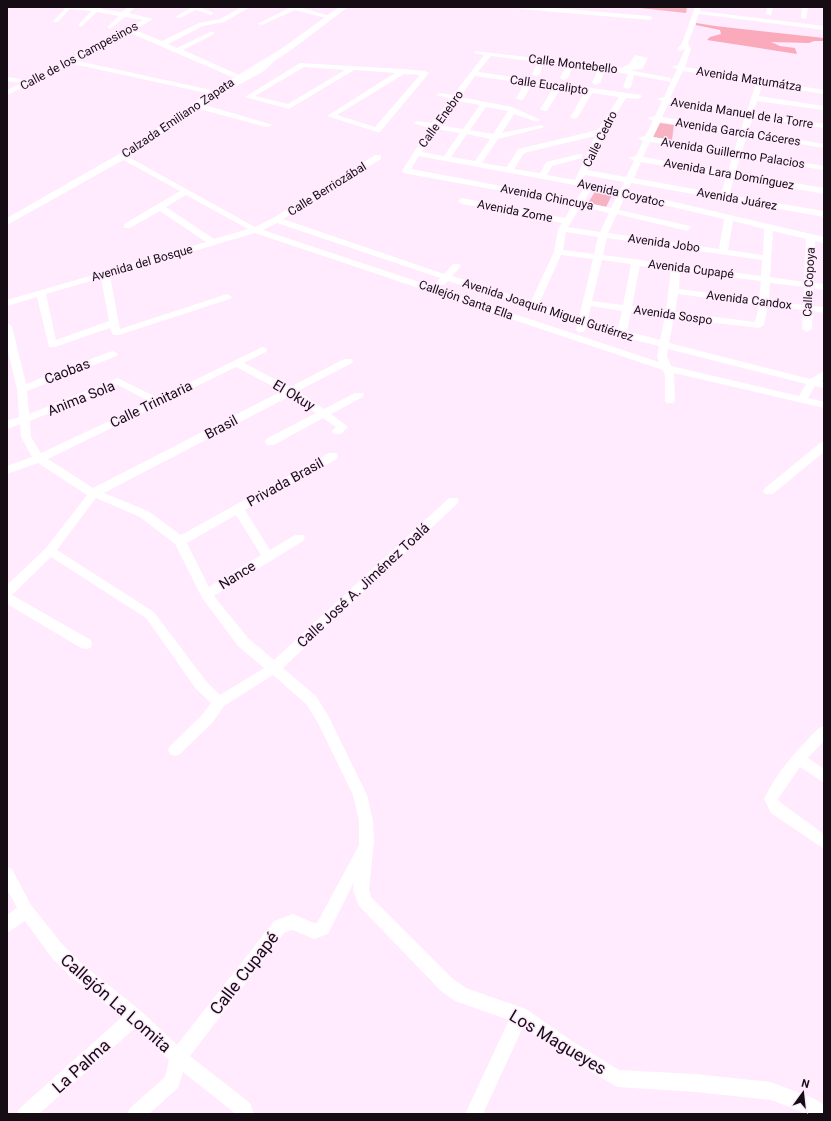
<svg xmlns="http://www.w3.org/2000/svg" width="831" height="1121" viewBox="0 0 831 1121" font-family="Roboto,sans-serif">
<rect width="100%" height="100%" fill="#ffeafe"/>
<g fill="#f7b3c2">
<polygon points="631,7 687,7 686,13"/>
<polygon points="660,123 674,125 672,140 653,137"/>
<polygon points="596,190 613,193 606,207 588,203"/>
</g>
<polygon fill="#faaabb" points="696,23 715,26 824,38 824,41 814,41 809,43 771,42 780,46 795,48 797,54 707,40 710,37 721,34 720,30 696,25"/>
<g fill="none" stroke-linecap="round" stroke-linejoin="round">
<g fill="#fff" fill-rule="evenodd">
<polygon points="64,7 102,7 101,9 122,12 128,7 135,7 129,13 153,19 135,30 162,41 199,23 220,19 242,7 250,7 224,22 203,26 168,44 177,48 210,32 214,32 214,34 183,50 239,75 232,77 130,33 78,61 211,90 211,94 73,64 7,95 7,90 22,83 7,81 7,77 30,80 143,20 125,17 110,29 107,27 119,16 97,12 81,27 78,25 91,11 70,9 58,22 54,22 53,21 64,10"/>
<polygon points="192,7 199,7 214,13 211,15 196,10 180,18 175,17"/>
<polygon points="291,7 299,7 333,17 330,19 295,10 262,25 257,24"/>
<polygon points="517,7 543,7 650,16 653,18 650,20 520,9"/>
<path d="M695,7h6l-1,4 124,15v4l-125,-16 -11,29 3,6 -6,18 139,23v4l-62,-10 -3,12 65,10v4l-67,-9 -3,11 70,12v4l-71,-11 -5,14 76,13v4l-77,-12 -5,16 82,14v4l-84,-13 -5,16 89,15v6l-90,-16 -5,17 95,16v6l-193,-34 -3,8 196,46v6l-9,-2 -1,42 10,1v6l-11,-2v18l11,1v6l-11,-2 -1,18 -5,3 -5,-3 1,-19 -35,-4 -4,19 -5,3 -85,-10 -5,25 141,36 14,-8v8l-3,2 3,1v6l-9,-2 -7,12 16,4v6l-150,-35 1,28 -1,2h-8l-1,-2v-25l-2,-6 -408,-137 -145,43 10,53 104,-34 3,-1 5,3 -2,2 -111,36h-6l-3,-7 -55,19h-6l-12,-50 -30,9v-6l199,-58 -46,-31 -30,17h-6v-4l56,-33 -60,-33 -1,-2 4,-2 132,73 18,-9 102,-63h6v4l-98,60 161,55 9,-10h6l2,2 -9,10 79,25 23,-49 4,-23 4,-6 -100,-19 -4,-3 4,-3 103,20 8,-14 -170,-31 -1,-2 27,-43 -16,-5 4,-2 15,2 18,-24 -14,-4 4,-2 13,2 31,-40 -9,-2v-2l146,17 8,-4 6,-9 13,3 -6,11 -13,1 42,8v4l-37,-7 -3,12 -4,2 -4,-2 5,-13 -23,-4 -5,13 -4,2 -4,-2 6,-14 -25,-3 -5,12 -4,2 -4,-2 6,-13 -22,-3 -4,12 -4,2 -4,-2 6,-12 -47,-6 -13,16 163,23 1,2 -4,2 -12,-1 -21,34 -18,38 39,7 8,-16 -5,-3 7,-2 7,-15 -5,-3 7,-2 8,-15 -6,-3 8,-2 7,-15 -6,-2 8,-2 13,-28 -6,-2 7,-2 7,-16 -5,2 -3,-2 5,-6zM639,59h1l-4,6zM683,71l73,12 -9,28 -77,-13zM475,76l50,7 -9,15 4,2h3l9,-16 22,3 -14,22 4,2h3l14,-23 24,4 -15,25 4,2 4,-2 14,-24 27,4 -21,33 -80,19 -11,18 -25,-4 16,-24 47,-12 -4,-2 -39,8 12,-19 23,8 4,-2 -29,-13 -52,-10zM457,101l23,4 -17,24 -24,-4zM669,103l76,12 -4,15 -79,-13zM486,107l22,4 -15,23 -23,-4zM660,122l79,13 -5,16 -81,-14zM436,129l24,4 -16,23 -22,-4zM467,134l23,5 -15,22 -24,-4zM595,136l-20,44 -28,-5 5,-9 30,-8v-4h-3l-33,8 -6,11 -26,-4 10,-16zM650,142l83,13 -5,17 -85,-15zM419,156l166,31 -9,13 -165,-31zM641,162l85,15 -5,17 -87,-16zM585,175l39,7 -4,8 -39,-9zM592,188l26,6 -7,14 -27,-6zM186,195l62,34 -34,10 -48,-32zM625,196l99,23 -5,30 -111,-16 9,-19 70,17 4,-3 -1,-2 -71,-16zM581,206l28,7 -9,19 -32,-5zM733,221l31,8 -1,26 -35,-5zM277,223l163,55 -4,5 2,2h6l4,-4 80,26 2,2 48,13 -2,8 2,2h6l3,-7 32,11 40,10 -2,10 2,6 -396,-132zM773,231l33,8 -2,43 -34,-5zM566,232l32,5 -4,17 -31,-4zM607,238l155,22 -1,16 -158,-21zM561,255l32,4 -14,58 -40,-13zM602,260l29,4 -8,41 -31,-4zM640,266l31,4 -5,41 -34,-5zM680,271l81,10 -2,18 -80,-10zM101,278l8,43 -53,19 -10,-46zM770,283l34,4 -1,18 -34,-5zM678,294l81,11 -4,17 -80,-10zM591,306l31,5 -4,17 -30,-9zM631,312l34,4 -5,24 -33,-9zM668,349l138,35 -7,12 -128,-30 -4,-10z"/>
<polygon points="767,7 773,7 771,15 766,14"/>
<polygon points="802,7 808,7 806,19 801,18"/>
<polygon points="280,51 283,53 282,54 264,71 224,93 217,91 259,68"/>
<path d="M300,63l103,6 22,2 4,2 -49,59h-3l-50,-16 68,-43 -41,-3 -65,39 -44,-12zM304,67l41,3 -57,34 -33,-8zM404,74l16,1 -45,52 -38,-12z"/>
<polygon points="192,103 198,103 273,125 266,127 192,107"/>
<path d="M7,323l5,3 14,58 83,-32 4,-1 5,3 -1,2 -90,35 2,23 89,-36 40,20 104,-51 4,1 1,2 -1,2 -22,11 46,24 54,-28h8l1,2 -1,2 -54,28 26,18 31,-16h8l1,2 -1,2 -32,17 17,13 -7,7h-8l-1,-3 4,-4 -13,-9 -49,27h-8l-1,-3 1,-3 50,-26 -26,-17 -186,97 44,18 33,24 148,-82h8l1,3 -1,3 -92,51 25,40 25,-15h8l2,3 -2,3 -89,55 34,42 26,22 175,-162h8l2,3 -2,3 -174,164 33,28 12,19 39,80 6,26 1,20 -5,49 2,7 82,82 13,9 60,21 46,32 47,29 77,4 75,8 44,17 9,6v9h-17l-36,-14 -75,-8 -79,-5 -57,-34 -37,-26 -40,87h-18l44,-94 -54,-19 -14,-10 -82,-85 -6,-16 1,-8 -26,52 -14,5 -21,-9 -8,2 -95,124 60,47 4,11h-18l-53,-42 -5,16 -29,26h-22l3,-6 35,-31 4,-17 -34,-32 -96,86h-22l3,-6 102,-91 -53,-42 -18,-18 -26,-36 -18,12v-18l10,-7 -10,-19v-22l5,2 19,36 32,40 18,18 60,48 36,34 97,-124 19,-7 21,9h3l42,-78v-24l-6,-26 -35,-72 -12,-19 -33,-29 -49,31 -12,17 -32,31 -5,2 -5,-2 -2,-4 2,-4 32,-31 9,-12 -15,-14 -50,-71 -95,-61 -39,38 79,45 1,4 -1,4 -5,1 -5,-1 -74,-44v-19l39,-37 41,-53 -49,-32 -31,11v-8l25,-9 -11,-20 -1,-13 -13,5v-8l12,-4 -2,-28 -10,-42zM236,367l46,24 -189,97 -45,-29zM118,385l32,17 -109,51 -10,-16 -1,-16zM96,498l44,19 35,27 27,54 36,48 26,22 -44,27 -14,-14 -52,-69 -97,-62zM236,515l25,40 -52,32 -22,-44z"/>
<polygon points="824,442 824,452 773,494 765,494 763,491 765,488 820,443"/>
<path d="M824,726v15l-16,17 16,11v14l-24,-16 -22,32 3,4 43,31v15l-53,-36 -7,-14c13,-28 33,-49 55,-71z"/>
</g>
<polygon fill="#fff" fill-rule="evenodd" points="339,7 348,7 287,53 214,97 127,158 7,225 7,218 119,154 208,93 281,49"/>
</g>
<g text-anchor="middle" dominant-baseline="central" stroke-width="3" stroke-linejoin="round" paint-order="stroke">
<g font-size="12" fill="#150c14" stroke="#ffeafe">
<text transform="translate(79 56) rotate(-28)">Calle de los Campesinos</text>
<text transform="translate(573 64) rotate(7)">Calle Montebello</text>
<text transform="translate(749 79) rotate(9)">Avenida Matumátza</text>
<text transform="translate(549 85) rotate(8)">Calle Eucalipto</text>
<text transform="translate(742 113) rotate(9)">Avenida Manuel de la Torre</text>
<text transform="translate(178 118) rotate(-34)">Calzada Emiliano Zapata</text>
<text transform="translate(441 119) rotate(-54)">Calle Enebro</text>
<text transform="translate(738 132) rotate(9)">Avenida García Cáceres</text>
<text transform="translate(600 139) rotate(-63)">Calle Cedro</text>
<text transform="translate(733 153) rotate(9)">Avenida Guillermo Palacios</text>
<text transform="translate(729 174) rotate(10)">Avenida Lara Domínguez</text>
<text transform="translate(327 189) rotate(-32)">Calle Berriozábal</text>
<text transform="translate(621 193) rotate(13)">Avenida Coyatoc</text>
<text transform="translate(547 197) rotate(11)">Avenida Chincuya</text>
<text transform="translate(737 199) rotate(10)">Avenida Juárez</text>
<text transform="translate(515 211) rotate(11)">Avenida Zome</text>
<text transform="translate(664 243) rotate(8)">Avenida Jobo</text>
<text transform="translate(142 263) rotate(-16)">Avenida del Bosque</text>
<text transform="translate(691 269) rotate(7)">Avenida Cupapé</text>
<text transform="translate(809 282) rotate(-87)">Calle Copoya</text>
<text transform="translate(466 300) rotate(19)">Callejón Santa Ella</text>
<text transform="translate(749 300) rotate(7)">Avenida Candox</text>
<text transform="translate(548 310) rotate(18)">Avenida Joaquín Miguel Gutiérrez</text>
<text transform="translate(673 315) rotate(8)">Avenida Sospo</text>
</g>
<g font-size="14" fill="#150c14" stroke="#ffeafe">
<text transform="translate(67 371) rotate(-21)">Caobas</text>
<text transform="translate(294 395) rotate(31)">El Okuy</text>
<text transform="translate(81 398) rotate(-22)">Anima Sola</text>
<text transform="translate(151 404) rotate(-26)">Calle Trinitaria</text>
<text transform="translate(221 427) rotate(-28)">Brasil</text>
<text transform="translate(285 482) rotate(-29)">Privada Brasil</text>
<text transform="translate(237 575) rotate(-32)">Nance</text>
<text transform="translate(363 585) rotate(-43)">Calle José A. Jiménez Toalá</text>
</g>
<g font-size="17" fill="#150c14" stroke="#ffeafe">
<text transform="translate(244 973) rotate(-52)">Calle Cupapé</text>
<text transform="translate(116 1003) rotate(41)">Callejón La Lomita</text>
<text transform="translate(558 1042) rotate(31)">Los Magueyes</text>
<text transform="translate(81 1066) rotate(-42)">La Palma</text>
</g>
</g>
<rect width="831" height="1121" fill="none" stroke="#150c14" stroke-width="16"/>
<g transform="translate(803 1093) rotate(15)" stroke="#ffeafe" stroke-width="3" paint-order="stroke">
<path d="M0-3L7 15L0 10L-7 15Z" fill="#150c14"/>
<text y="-6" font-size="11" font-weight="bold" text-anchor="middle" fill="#150c14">N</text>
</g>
</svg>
